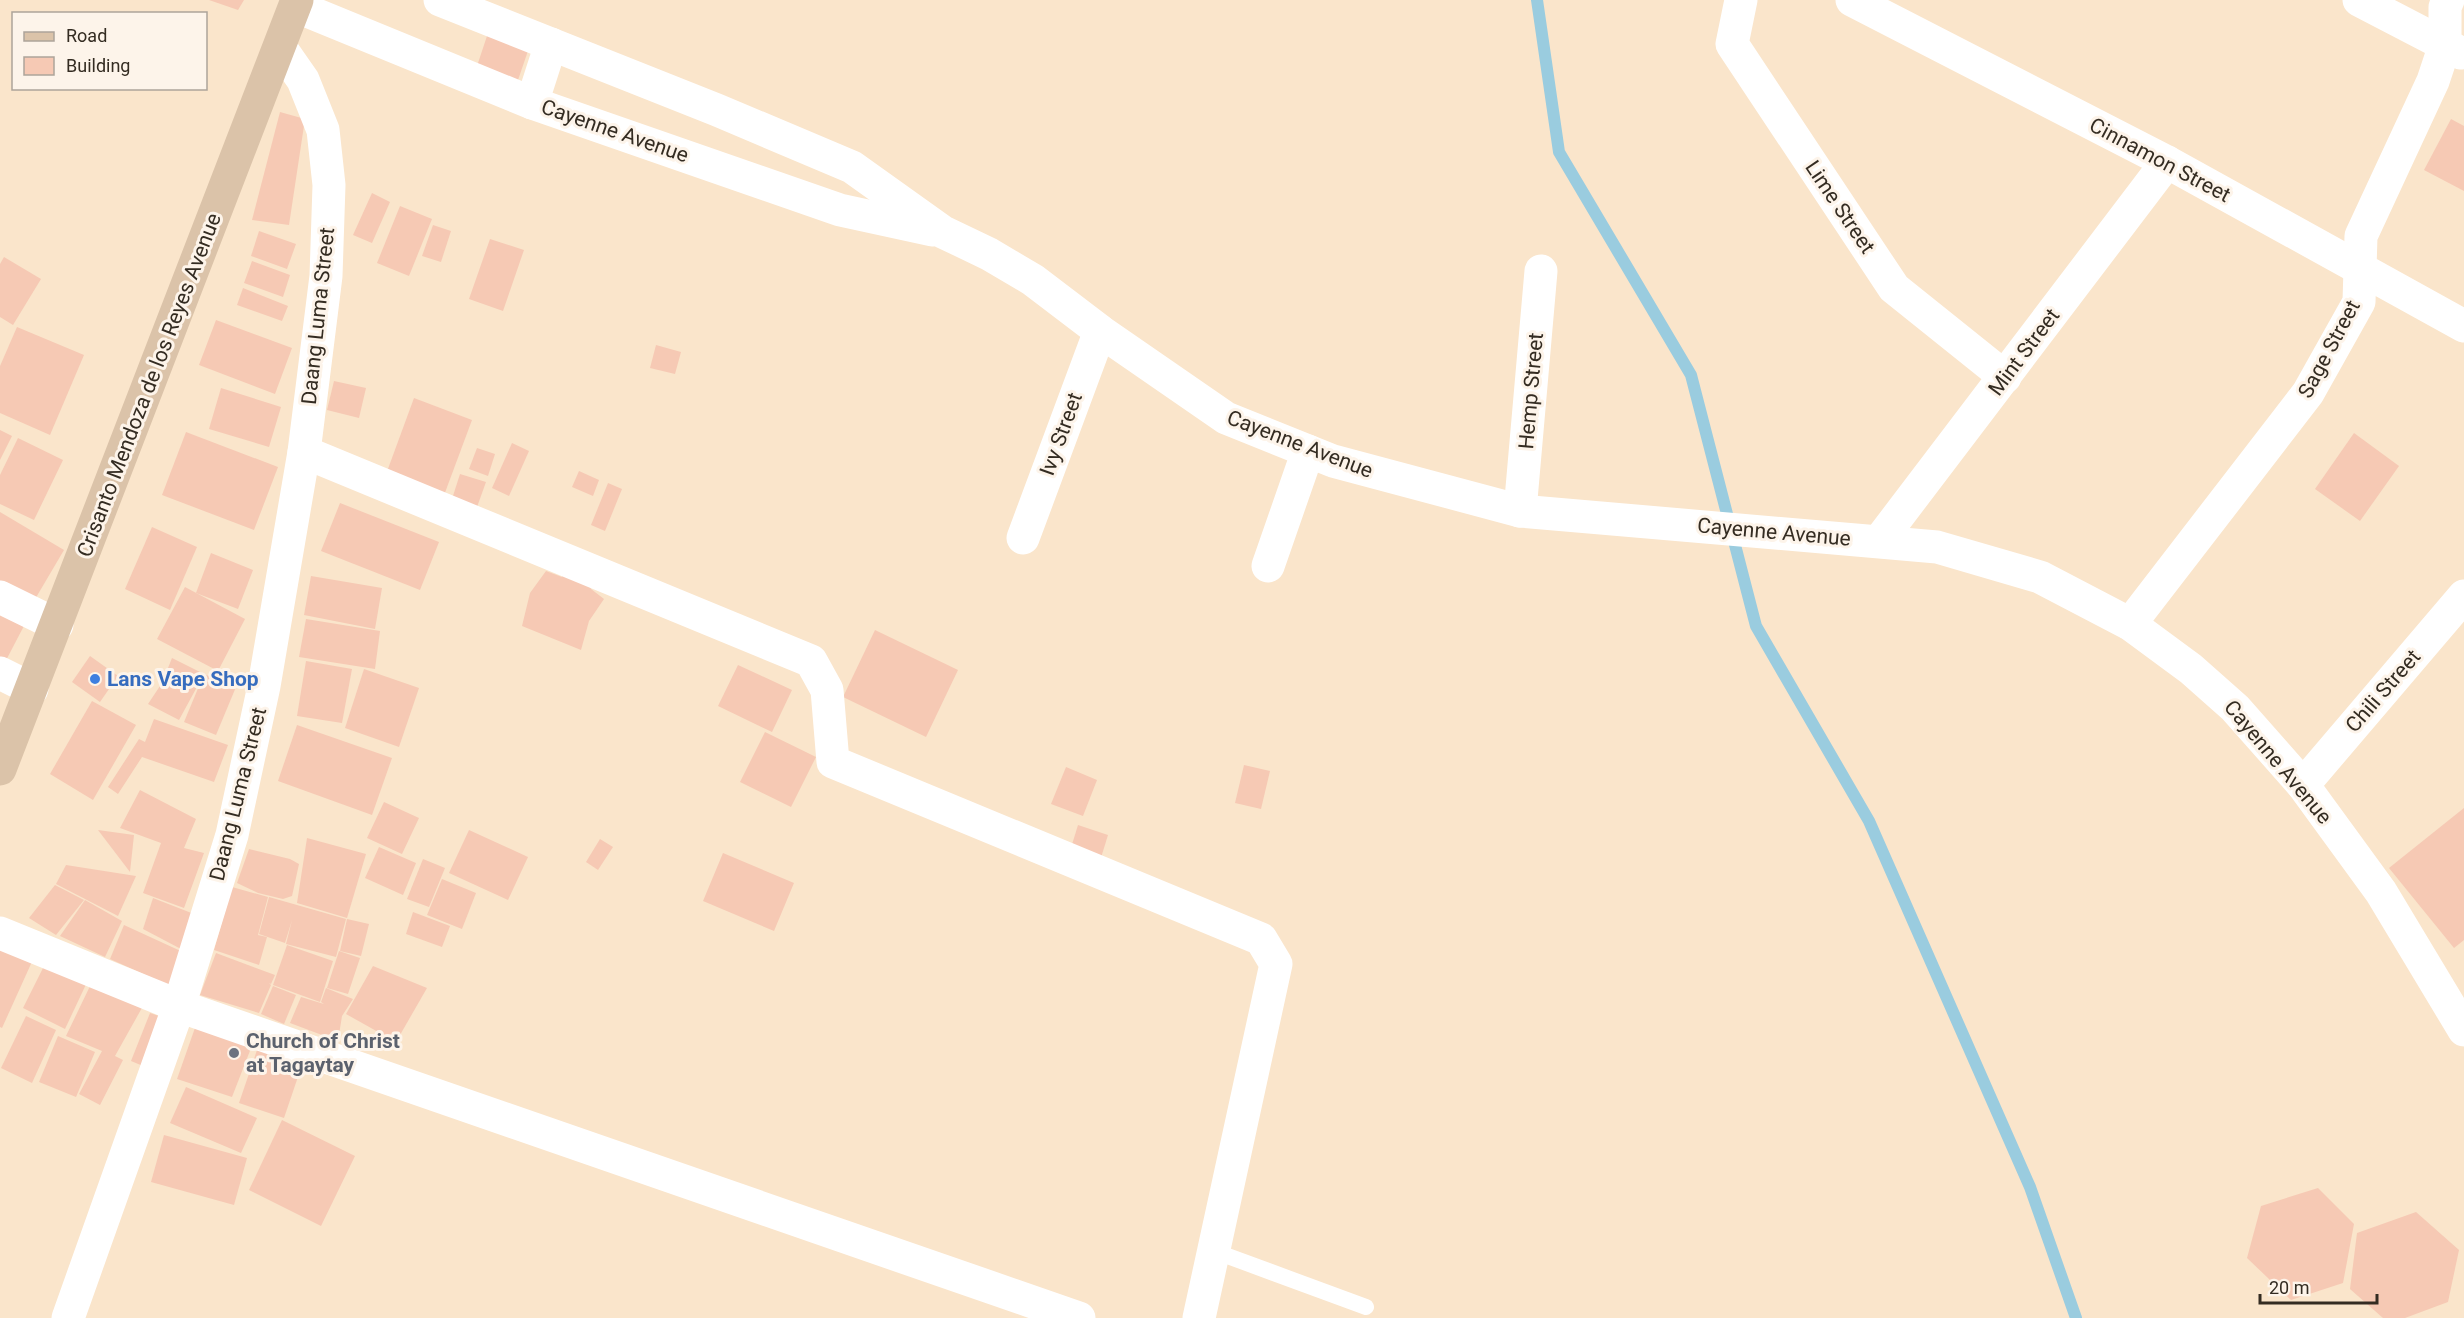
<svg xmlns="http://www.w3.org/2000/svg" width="2464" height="1318" viewBox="0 0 2464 1318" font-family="Roboto,sans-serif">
<rect width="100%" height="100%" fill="#fae5cb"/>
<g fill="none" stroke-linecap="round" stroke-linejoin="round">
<polyline stroke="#9accdf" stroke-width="12" points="1537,0 1559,152 1691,375 1756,626 1869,821 2030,1187 2076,1318"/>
</g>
<g fill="#f6c9b4">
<polygon points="209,0 244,0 238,10"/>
<polygon points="490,27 531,42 517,83 476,69"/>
<polygon points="280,112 305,119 289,225 252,220"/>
<polygon points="2451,119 2464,126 2464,191 2424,170"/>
<polygon points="372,193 390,202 372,243 353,235"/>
<polygon points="400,206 432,219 409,276 377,263"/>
<polygon points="433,225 451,231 441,262 422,256"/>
<polygon points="259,231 296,244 287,269 251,256"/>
<polygon points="490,239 524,250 503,311 469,299"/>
<polygon points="4,257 41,279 13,325 0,317 0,264"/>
<polygon points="252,261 290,275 283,297 244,283"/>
<polygon points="243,288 288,306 282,321 237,305"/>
<polygon points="216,320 292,348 275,394 199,365"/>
<polygon points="17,327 84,355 50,435 0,413 0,366"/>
<polygon points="656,345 681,352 675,374 650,368"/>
<polygon points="334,381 366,388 359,418 327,410"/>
<polygon points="221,388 281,407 269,447 209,429"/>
<polygon points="414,398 472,420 443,498 385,477"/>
<polygon points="0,430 12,436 0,460"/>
<polygon points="186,432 278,467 254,530 162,495"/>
<polygon points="2354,433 2399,466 2360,521 2315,489"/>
<polygon points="18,438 63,460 34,520 0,504 0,475"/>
<polygon points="512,443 529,451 509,496 492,488"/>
<polygon points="477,448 495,454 488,476 469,469"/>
<polygon points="579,471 599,480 593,496 572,487"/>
<polygon points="460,474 486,482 477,507 452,499"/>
<polygon points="608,483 622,489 605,531 591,525"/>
<polygon points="340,503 439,542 420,590 321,551"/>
<polygon points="0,512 64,550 31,606 0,587"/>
<polygon points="152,527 197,547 170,610 125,589"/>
<polygon points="211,553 253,570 238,609 196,593"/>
<polygon points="566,567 588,580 591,589 604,599 589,621 581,650 522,626 530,593 546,571 562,577"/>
<polygon points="311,576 382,588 375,629 304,615"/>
<polygon points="185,587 245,619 218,671 157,639"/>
<polygon points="0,608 26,622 2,668 0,667"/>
<polygon points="306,619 380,631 375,669 299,657"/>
<polygon points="875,630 958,670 926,737 843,697"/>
<polygon points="90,656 118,676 100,702 72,682"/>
<polygon points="172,658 204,674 179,720 148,704 162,683"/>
<polygon points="306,661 352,669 342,723 297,716"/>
<polygon points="738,665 792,690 772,732 718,706"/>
<polygon points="364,669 419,688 399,747 345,728"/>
<polygon points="204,674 236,687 216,735 184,722"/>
<polygon points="92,701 136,725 93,800 50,774"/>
<polygon points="154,719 228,745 214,782 142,757 118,794 108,787 139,739 145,742"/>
<polygon points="297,725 392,758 372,815 278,781"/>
<polygon points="765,732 816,757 791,807 740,782"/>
<polygon points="1244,765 1270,771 1261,809 1235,803"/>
<polygon points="1066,767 1097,780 1083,816 1051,804"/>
<polygon points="140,790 196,819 184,848 204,853 184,908 143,893 161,843 120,828"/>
<polygon points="384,802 419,818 402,854 367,838"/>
<polygon points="2464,808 2464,940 2454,948 2389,868"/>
<polygon points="1078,825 1108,835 1100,861 1070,851"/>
<polygon points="98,830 134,835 130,872"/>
<polygon points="469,830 528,857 508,900 449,873"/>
<polygon points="307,838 366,854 347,918 297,903"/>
<polygon points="600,839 613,847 598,870 586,862"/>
<polygon points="379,847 416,863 403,895 365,878"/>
<polygon points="249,849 290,859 299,864 292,896 283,899 258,893 237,883"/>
<polygon points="723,853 794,883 774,931 703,901"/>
<polygon points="423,859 445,868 429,907 407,899"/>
<polygon points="66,865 136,876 118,916 56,884"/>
<polygon points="442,879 476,893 462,929 427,915"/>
<polygon points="55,885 84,900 56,935 29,918"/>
<polygon points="232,887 268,897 258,935 267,937 259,965 214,950"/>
<polygon points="269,897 346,919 336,957 286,944 292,920 285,943 259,934"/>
<polygon points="153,898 194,914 181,949 143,929"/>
<polygon points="85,900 122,921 105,957 60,936"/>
<polygon points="413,912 450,926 442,947 406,934"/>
<polygon points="347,919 369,924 361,956 340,951"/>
<polygon points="124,925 185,953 170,986 110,959"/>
<polygon points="0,940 35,955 2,1028 0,1027"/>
<polygon points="287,945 333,961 320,1002 273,985"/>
<polygon points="339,951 360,958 348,994 327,988"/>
<polygon points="216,953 275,975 271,984 269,983 271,985 259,1013 200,995"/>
<polygon points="48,958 89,978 65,1029 23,1008"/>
<polygon points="373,966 427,988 396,1042 346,1014"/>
<polygon points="91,984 143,1006 115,1056 123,1060 100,1105 79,1094 102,1051 66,1036"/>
<polygon points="273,986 296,995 284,1024 261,1014"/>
<polygon points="326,988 353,999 342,1016 338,1041 290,1023 301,997 324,1004 321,1002"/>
<polygon points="150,1013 162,1017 143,1066 131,1061"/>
<polygon points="26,1016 56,1030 32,1083 1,1068"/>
<polygon points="196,1025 253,1043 232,1097 177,1079"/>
<polygon points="58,1036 95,1052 76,1097 39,1082"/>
<polygon points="257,1050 302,1065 284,1118 239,1103"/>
<polygon points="186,1087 257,1118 241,1153 170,1123"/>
<polygon points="282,1120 355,1156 321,1226 249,1190"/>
<polygon points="164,1135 247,1158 234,1205 151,1182"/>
<polygon points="2318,1188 2354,1224 2343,1283 2291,1300 2247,1258 2261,1206"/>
<polygon points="2416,1212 2459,1250 2448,1302 2405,1318 2383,1318 2350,1289 2357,1233"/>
</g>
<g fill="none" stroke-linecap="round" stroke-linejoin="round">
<polyline stroke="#fff" stroke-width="16" points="1214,1251 1366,1307"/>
<g stroke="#fff" stroke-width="33">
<polyline points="440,0 717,110 852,167 943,232 989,254 1033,280 1100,331 1226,418 1333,461 1520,511 1937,547 2040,577 2130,624 2191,669 2235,708 2303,785 2381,892 2464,1030"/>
<polyline points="1741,0 1732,44 1894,288 2005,377"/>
<polyline points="1852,0 2167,162 2464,326"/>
<polyline points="2359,0 2461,53"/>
<polyline points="295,6 532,103 840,210 932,230"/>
<polyline points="532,103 551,44"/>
<polyline points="304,452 811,661 827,690 833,762 1261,939 1276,964 1199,1318"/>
<polyline points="1520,511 1541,271"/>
<polyline points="1023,538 1100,331"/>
<polyline points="1880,540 2167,162"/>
<polyline points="1268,566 1308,451"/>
<polyline points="0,597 57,625"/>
<polyline points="2130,624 2308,393 2359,302 2361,236 2433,81 2445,45 2445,7 2448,0"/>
<polyline points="0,673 32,689"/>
<polyline points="2303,785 2464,596"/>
<polyline points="0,933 179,1006 1079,1318"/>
<polyline points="68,1318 179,1006 232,835 264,686 304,452 326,276 329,185 323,130 303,80 280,47"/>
</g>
<polyline stroke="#dbc3a9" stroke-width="33" points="0,769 297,0"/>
</g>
<circle fill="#3f7fe0" stroke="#fdf4ea" stroke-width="2" cx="95" cy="679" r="6"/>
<circle fill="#6b7280" stroke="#fdf4ea" stroke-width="2" cx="234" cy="1053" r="6"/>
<g text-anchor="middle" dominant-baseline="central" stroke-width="6" stroke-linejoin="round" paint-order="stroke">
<g font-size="21" fill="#342c22" stroke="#fdf4ea">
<text transform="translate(615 131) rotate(19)">Cayenne Avenue</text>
<text transform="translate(2160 160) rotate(28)">Cinnamon Street</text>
<text transform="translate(1840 207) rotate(56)">Lime Street</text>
<text transform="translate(318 316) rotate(-84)">Daang Luma Street</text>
<text transform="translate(2329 349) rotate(-62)">Sage Street</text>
<text transform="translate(2024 352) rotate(-53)">Mint Street</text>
<text transform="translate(149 385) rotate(-69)">Crisanto Mendoza de los Reyes Avenue</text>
<text transform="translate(1531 391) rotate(-85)">Hemp Street</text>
<text transform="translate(1061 434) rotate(-70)">Ivy Street</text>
<text transform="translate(1300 444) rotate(21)">Cayenne Avenue</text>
<text transform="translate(1774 532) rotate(5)">Cayenne Avenue</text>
<text transform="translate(2383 691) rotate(-49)">Chili Street</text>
<text transform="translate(2278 762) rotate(50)">Cayenne Avenue</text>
<text transform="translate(238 794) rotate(-76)">Daang Luma Street</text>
</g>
<g font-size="21" font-weight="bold" fill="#366cbe" stroke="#fdf4ea" text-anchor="start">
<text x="107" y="679">Lans Vape Shop</text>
</g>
<g font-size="21" font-weight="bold" fill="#5b616d" stroke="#fdf4ea" text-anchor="start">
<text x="246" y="1041">Church of Christ<tspan x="246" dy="24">at Tagaytay</tspan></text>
</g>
</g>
<rect x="12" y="12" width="195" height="78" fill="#fdf4ea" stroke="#ada49a" stroke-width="1.5"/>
<rect x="24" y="32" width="30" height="9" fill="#dbc3a9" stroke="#ada49a" stroke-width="1.5"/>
<text x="66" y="42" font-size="18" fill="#342c22">Road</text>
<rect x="24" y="57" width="30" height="18" fill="#f6c9b4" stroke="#ada49a" stroke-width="1.5"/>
<text x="66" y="72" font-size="18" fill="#342c22">Building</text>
<path d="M2260 1294v9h117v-9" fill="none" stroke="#342c22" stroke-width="3"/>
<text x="2269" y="1294" font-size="18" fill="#342c22" stroke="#fdf4ea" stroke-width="4.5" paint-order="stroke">20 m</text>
</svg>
